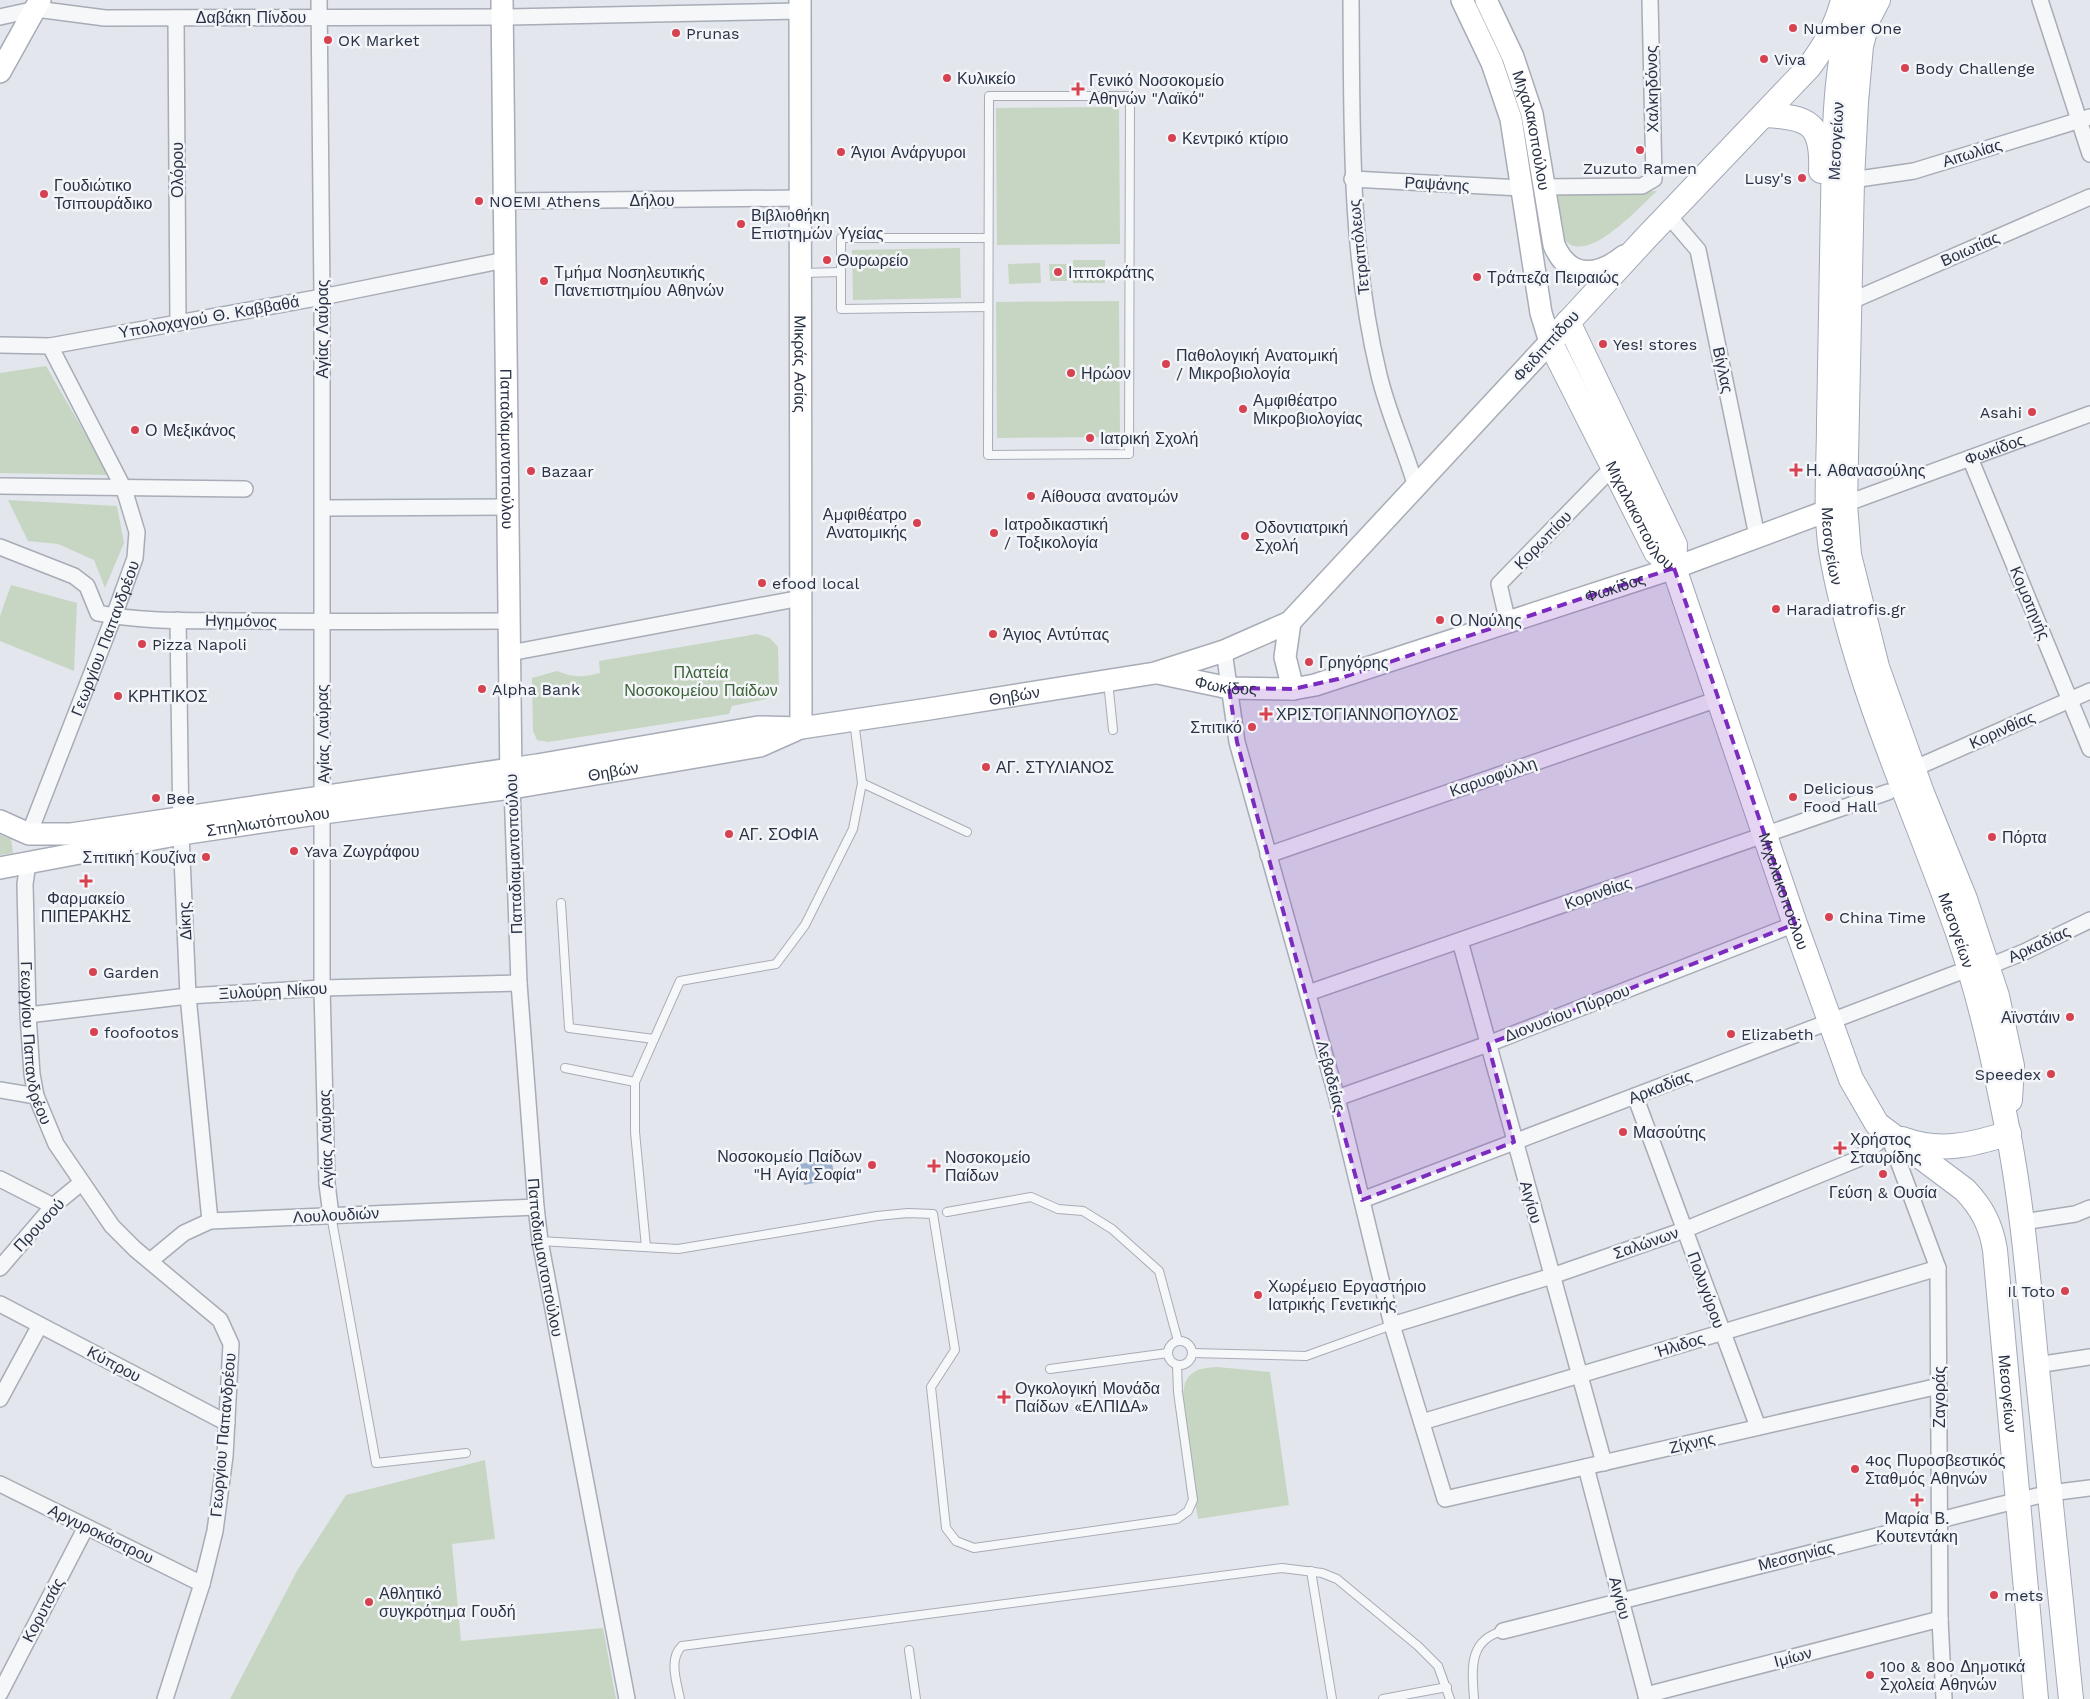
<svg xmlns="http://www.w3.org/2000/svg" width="2090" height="1699" viewBox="0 0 2090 1699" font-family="'Work Sans',sans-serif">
<rect width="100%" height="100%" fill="#e3e6ec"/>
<g fill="#c7d6c3">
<polygon points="1119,107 1120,244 997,245 996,108"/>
<path d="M1657,191c-18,16 -72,78 -94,47 -8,-13 -8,-31 -11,-45z"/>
<polygon points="960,248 961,298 853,300 852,250"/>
<rect x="1073" y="260" width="32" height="23"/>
<polygon points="1040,263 1041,283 1009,284 1008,264"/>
<polygon points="1049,264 1066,264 1067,281 1050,281"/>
<polygon points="1119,301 1120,437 997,438 996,302"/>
<polygon points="46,366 109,475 0,473 0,373"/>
<polygon points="8,500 117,506 124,543 105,588 94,560 58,544 28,541"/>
<polygon points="11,585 77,603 74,671 0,641 0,616"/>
<path d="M757,634l13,4 8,9 1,43 -12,9 -35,7 -3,8 -181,28 -11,-2 -4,-9 -1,-53 25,-7c16,7 27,6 43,2l-1,-12z"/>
<polygon points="0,835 11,839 13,853 0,855"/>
<path d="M1217,1367l53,5 19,133 -91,14c-4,-25 -23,-123 -11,-140 7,-11 19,-11 30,-12z"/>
<polygon points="485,1460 495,1539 452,1544 461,1641 603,1628 616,1699 230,1699 297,1571 346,1495"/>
</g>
<polygon fill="#9cb1cd" points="831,1158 835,1179 804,1185 800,1164"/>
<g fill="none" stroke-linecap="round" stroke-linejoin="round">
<g stroke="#a7acb7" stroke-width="10">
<g id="lane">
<polygon points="989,96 1130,96 1129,454 988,455"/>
<polyline points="803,273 841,272"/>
<polyline points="988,307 841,309 841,238 988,238"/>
<polyline points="1108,681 1113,730"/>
<polyline points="862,783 967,832"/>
<polyline points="561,903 569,1028 654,1039"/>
<polyline points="565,1068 635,1082"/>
<polyline points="947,1212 1031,1197 1058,1209 1083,1211 1112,1229 1159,1271 1178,1341"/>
<polyline points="331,1215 376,1463 466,1453"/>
<polyline points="540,1241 678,1249 877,1216 908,1213 933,1214 955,1350 931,1387 946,1528 956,1541 974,1548 1177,1519 1188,1511 1193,1500 1178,1392 1177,1365"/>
<polyline points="646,1247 635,1132 635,1082 680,981 776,964 805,925 853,829 862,783 854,721"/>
<circle cx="1180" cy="1353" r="12"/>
<polyline points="1193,1353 1306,1356 1392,1325"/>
<polyline points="1050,1369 1168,1353"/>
<polyline points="1311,1571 1332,1699"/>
<polyline points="909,1650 916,1699"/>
<path d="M680,1699c-3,-16 -12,-40 2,-53l600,-78 40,5 15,6 81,67 20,20 12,33"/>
<polyline points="1383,1699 1447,1687"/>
<path d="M1474,1699c-2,-30 -6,-59 29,-68"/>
</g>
</g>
<g stroke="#a7acb7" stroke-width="18">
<g id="street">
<polyline points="319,0 322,297 322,988 327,1184 331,1215"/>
<path d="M1351,0c1,126 -2,252 28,375 9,38 26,74 37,112"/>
<polyline points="2040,0 2090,154"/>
<polyline points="0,17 36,9 105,18 503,17 800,11"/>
<polyline points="176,18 178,323"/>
<polyline points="1352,179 1521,188"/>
<polyline points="1852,180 1914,171 2090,117"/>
<polyline points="1543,187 1642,186 1654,179 1650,0"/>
<polyline points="505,201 800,198"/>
<polyline points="1668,215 1698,250 1757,536"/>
<polyline points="1849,302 2090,197"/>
<polyline points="0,345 50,346 322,297 505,260"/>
<polyline points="1970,458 2090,749"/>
<polyline points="0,486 245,489"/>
<path id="s1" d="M1845,504l245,-90"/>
<polyline points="323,508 508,507"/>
<path d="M0,547l74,29 13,10 11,27c48,10 100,7 149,8 87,1 175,0 263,0"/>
<polyline points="178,620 181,834 188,996 210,1221"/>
<polyline points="1508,623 1499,584 1613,467"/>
<polyline points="1224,651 1237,742 1337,1098 1392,1325 1445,1499 1939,1386"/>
<polyline points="510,653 801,598"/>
<polyline points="1913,769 2090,691"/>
<path id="s2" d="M512,788l7,195 17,224 4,34 87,458"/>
<path id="s3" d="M29,834l85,-218 21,-58 2,-26 -13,-43 -74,-143"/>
<polyline points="1268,855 1718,699"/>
<path id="s4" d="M28,863l-3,21 3,131 4,59 4,22 20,48 56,82 23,23 85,71 11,24 -6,112 -10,75 -13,53 -37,115"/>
<polyline points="1460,941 1604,1463"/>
<polyline points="1987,967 2024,952 2090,920"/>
<polyline points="1308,993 1888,792"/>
<polyline points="28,1015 188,996 322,988 519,983"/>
<polyline points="0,1090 36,1096"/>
<polyline points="1635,1096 1758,1427"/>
<polyline points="1337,1098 1488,1044 1795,924"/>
<polyline points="0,1179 53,1206"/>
<polyline points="1362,1200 1957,973"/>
<polyline points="2023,1222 2075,1214 2090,1208"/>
<polyline points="150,1261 184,1233 210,1221 536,1207"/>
<polyline points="0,1268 53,1206 81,1183"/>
<polyline points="0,1304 227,1423"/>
<polyline points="1392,1325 1552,1276 1684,1230 1858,1159 1888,1134 1938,1268 1940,1619 1944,1699"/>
<polyline points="2037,1365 2090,1357"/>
<polyline points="0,1399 40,1325"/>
<polyline points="1422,1422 1938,1268"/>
<polyline points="1586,1467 1647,1699"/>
<polyline points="0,1484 202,1584"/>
<polyline points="1503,1631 1999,1505 2050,1493 2090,1488"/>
<polyline points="0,1693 86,1527"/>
<polyline points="1646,1695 1940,1619"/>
</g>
</g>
<g stroke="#a7acb7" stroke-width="24">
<g id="secondary">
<path id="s5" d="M502,0l9,783"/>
<path id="s6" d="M800,0l1,728"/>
<path id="s7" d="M1486,0l27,57 19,57 22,131c15,35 44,32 70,11"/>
<polyline points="0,72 40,0"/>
<polyline points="1290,622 1285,657 1293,689"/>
<path id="s8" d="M1158,673l71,15 64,1 22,-4 359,-117 169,-63"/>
<path id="s9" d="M0,821l29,13h42l466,-69 221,-38 43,1 128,-19 226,-36 69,-22 66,-29 260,-280 -9,-29 -30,-194 -19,-56 -30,-63"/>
<path id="s10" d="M0,868l181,-34 142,-21 189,-25 149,-25 99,-17 36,-16"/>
</g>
</g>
<g stroke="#a1a9b8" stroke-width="26">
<g id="primary">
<path id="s11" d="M1843,0c-6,25 -18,46 -34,67l-165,173 -94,102 106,210 18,16 121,356 56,155 26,45 88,66c17,18 26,35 30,60l41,449"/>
<path id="s12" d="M1860,0c-27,39 -26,155 -27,205 -1,73 -3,145 -4,218 0,46 -5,94 4,139 25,130 82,248 125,371 22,64 36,128 49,194 16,80 22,162 30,242 11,110 23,220 34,330"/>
<polyline points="1878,0 1868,19 1861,46 1856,102 1852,180 1845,504 1849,555 1877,667 1922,793 1965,899 1997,996 2012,1066 2010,1100"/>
<path d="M1764,115c45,2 59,8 57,56"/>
<polyline points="1568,322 1675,545 1674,568"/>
<path d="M1902,1139c37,14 70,6 107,-6"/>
</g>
</g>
<use href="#lane" stroke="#f6f7f9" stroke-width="8"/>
<use href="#street" stroke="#f6f7f9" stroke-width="15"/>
<use href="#secondary" stroke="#fff" stroke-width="21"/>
<use href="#primary" stroke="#fff" stroke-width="24"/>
</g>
<path fill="#7b2cbf" fill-opacity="0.2" stroke="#7b2cbf" stroke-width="4" stroke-dasharray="10 6" stroke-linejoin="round" d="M1674,568l121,356 -307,120 26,98 -152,58 -125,-458 -8,-54 64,1 45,-10z"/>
<g fill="#d74251" stroke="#f3f5f9" stroke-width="2">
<circle cx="1793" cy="28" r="5"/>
<circle cx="676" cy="33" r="5"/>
<circle cx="328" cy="40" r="5"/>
<circle cx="1764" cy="59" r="5"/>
<circle cx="1905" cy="68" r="5"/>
<circle cx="947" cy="78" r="5"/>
<path d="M1075.5 81.5h5v5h5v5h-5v5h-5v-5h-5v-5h5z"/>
<circle cx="1172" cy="138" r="5"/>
<circle cx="1640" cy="150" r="5"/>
<circle cx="841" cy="152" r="5"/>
<circle cx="1802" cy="178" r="5"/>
<circle cx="44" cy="194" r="5"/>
<circle cx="479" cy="201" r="5"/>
<circle cx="741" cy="224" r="5"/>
<circle cx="827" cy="260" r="5"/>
<circle cx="1058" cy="272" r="5"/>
<circle cx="1477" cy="277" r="5"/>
<circle cx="544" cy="281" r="5"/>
<circle cx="1603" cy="344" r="5"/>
<circle cx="1166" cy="364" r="5"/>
<circle cx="1071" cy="373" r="5"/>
<circle cx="1243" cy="409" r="5"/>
<circle cx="2032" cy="412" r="5"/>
<circle cx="135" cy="430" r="5"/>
<circle cx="1090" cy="438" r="5"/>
<path d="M1793.5 462.5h5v5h5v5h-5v5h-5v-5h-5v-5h5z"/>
<circle cx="531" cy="471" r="5"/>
<circle cx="1031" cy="496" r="5"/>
<circle cx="917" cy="523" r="5"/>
<circle cx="994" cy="533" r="5"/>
<circle cx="1245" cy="536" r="5"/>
<circle cx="762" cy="583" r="5"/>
<circle cx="1776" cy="609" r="5"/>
<circle cx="1440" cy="620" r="5"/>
<circle cx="993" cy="634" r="5"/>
<circle cx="142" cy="644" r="5"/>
<circle cx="1309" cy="662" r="5"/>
<circle cx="482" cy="689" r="5"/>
<circle cx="118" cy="696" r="5"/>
<path d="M1263.5 706.5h5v5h5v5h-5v5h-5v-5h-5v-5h5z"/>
<circle cx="1252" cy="727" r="5"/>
<circle cx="986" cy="767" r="5"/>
<circle cx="1793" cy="797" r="5"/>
<circle cx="156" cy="798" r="5"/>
<circle cx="729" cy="834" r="5"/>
<circle cx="1992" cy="837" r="5"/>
<circle cx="294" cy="851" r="5"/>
<circle cx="206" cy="857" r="5"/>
<path d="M83.5 873.5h5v5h5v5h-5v5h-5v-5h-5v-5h5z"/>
<circle cx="1829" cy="917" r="5"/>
<circle cx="93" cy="972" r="5"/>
<circle cx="2070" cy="1017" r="5"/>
<circle cx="94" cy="1032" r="5"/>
<circle cx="1731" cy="1034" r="5"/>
<circle cx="2051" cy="1074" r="5"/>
<circle cx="1623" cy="1132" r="5"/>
<path d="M1837.5 1140.5h5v5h5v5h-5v5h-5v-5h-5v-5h5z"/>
<circle cx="872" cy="1165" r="5"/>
<path d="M931.5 1158.5h5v5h5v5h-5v5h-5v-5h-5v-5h5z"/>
<circle cx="1883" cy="1174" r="5"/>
<circle cx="2065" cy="1291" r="5"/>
<circle cx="1258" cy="1295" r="5"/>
<path d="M1001.5 1389.5h5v5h5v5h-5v5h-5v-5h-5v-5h5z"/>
<circle cx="1855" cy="1469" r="5"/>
<path d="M1914.5 1492.5h5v5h5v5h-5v5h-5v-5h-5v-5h5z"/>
<circle cx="1994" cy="1595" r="5"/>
<circle cx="369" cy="1602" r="5"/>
<circle cx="1870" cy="1675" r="5"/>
</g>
<g text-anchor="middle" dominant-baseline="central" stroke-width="5" stroke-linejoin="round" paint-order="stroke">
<g font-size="16" fill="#293245" stroke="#f3f5f9">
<text x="251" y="17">Δαβάκη Πίνδου</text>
<text transform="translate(1652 89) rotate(-91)">Χαλκηδόνος</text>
<text stroke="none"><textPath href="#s7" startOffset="139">Μιχαλακοπούλου</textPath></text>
<text transform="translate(1836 141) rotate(-87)">Μεσογείων</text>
<text transform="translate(1972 153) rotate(-17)">Αιτωλίας</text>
<text transform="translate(177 170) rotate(-90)">Ολόρου</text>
<text transform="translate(1437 184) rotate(3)">Ραψάνης</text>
<text x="652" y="200">Δήλου</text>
<text transform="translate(1359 247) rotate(-96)">Τετραπόλεως</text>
<text transform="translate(1970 249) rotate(-24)">Βοιωτίας</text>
<text transform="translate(209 317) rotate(-10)">Υπολοχαγού Θ. Καββαθά</text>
<text transform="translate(322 329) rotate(-90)">Αγίας Λαύρας</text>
<text transform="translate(1546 346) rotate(-48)">Φειδιππίδου</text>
<text stroke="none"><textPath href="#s6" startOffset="364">Μικράς Ασίας</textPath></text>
<text transform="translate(1723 370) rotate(78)">Βίγλας</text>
<text stroke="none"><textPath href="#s5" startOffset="449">Παπαδιαμαντοπούλου</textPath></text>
<text stroke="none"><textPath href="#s1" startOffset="159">Φωκίδος</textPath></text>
<text stroke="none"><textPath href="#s11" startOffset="649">Μιχαλακοπούλου</textPath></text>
<text transform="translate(1543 540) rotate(-46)">Κορωπίου</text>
<text stroke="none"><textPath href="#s12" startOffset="550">Μεσογείων</textPath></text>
<text stroke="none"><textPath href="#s8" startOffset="474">Φωκίδος</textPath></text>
<text transform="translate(2030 603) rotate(67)">Κομοτηνής</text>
<text transform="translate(241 621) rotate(1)">Ηγημόνος</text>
<text stroke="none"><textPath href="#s3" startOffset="210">Γεωργίου Παπανδρέου</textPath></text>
<text stroke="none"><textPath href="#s8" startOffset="69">Φωκίδος</textPath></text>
<text stroke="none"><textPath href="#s9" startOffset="1028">Θηβών</textPath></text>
<text transform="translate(2002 730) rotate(-24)">Κορινθίας</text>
<text transform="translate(323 734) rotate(-91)">Αγίας Λαύρας</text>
<text stroke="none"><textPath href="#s10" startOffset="621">Θηβών</textPath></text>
<text transform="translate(1493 777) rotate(-19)">Καρυοφύλλη</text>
<text stroke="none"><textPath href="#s10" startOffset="272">Σπηλιωτόπουλου</textPath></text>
<text transform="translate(514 854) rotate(-92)">Παπαδιαμαντοπούλου</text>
<text stroke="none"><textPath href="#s11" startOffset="1054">Μιχαλακοπούλου</textPath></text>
<text transform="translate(1598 893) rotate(-19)">Κορινθίας</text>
<text transform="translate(185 921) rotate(-93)">Δίκης</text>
<text stroke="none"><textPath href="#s12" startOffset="955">Μεσογείων</textPath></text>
<text transform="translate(2039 944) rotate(-25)">Αρκαδίας</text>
<text transform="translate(273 991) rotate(-3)">Ξυλούρη Νίκου</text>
<text transform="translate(1567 1013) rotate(-21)">Διονυσίου Πύρρου</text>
<text stroke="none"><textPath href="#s4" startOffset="181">Γεωργίου Παπανδρέου</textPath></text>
<text transform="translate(1331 1076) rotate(75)">Λεβαδείας</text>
<text transform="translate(1660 1087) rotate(-21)">Αρκαδίας</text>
<text transform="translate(326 1139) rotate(-92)">Αγίας Λαύρας</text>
<text transform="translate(1531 1202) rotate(74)">Αιγίου</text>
<text transform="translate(336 1215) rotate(-3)">Λουλουδιών</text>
<text transform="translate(39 1225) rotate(-47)">Προυσού</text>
<text transform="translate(1646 1243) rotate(-19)">Σαλώνων</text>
<text stroke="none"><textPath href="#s2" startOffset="471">Παπαδιαμαντοπούλου</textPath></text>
<text transform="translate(1706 1290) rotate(70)">Πολυγύρου</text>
<text transform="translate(1680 1345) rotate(-17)">Ήλιδος</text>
<text transform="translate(114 1364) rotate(28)">Κύπρου</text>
<text stroke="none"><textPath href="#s11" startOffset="1628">Μεσογείων</textPath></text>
<text transform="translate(1939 1397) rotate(-90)">Ζαγοράς</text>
<text transform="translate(223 1435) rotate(-85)">Γεωργίου Παπανδρέου</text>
<text transform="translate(1692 1443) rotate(-13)">Ζίχνης</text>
<text transform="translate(101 1534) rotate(26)">Αργυροκάστρου</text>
<text transform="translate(1796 1556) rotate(-14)">Μεσσηνίας</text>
<text transform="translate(1620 1598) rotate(75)">Αιγίου</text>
<text transform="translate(43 1610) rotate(-62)">Κορυτσάς</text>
<text transform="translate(1793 1657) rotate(-15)">Ιμίων</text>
</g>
<g font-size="16" fill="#293245" stroke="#f3f5f9" text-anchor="start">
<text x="1803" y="28">Number One</text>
<text x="686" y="33">Prunas</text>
<text x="338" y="40">OK Market</text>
<text x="1774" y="59">Viva</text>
<text x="1915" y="68">Body Challenge</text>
<text x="957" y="78">Κυλικείο</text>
<text x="1089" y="80">Γενικό Νοσοκομείο<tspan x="1089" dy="18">Αθηνών "Λαϊκό"</tspan></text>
<text x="1182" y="138">Κεντρικό κτίριο</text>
<text x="851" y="152">Άγιοι Ανάργυροι</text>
<text x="1640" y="168" text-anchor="middle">Zuzuto Ramen</text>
<text x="1792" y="178" text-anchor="end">Lusy's</text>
<text x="54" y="185">Γουδιώτικο<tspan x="54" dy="18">Τσιπουράδικο</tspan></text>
<text x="489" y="201">NOEMI Athens</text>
<text x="751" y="215">Βιβλιοθήκη<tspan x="751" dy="18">Επιστημών Υγείας</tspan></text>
<text x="837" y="260">Θυρωρείο</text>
<text x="554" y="272">Τμήμα Νοσηλευτικής<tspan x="554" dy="18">Πανεπιστημίου Αθηνών</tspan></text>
<text x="1068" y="272">Ιπποκράτης</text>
<text x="1487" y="277">Τράπεζα Πειραιώς</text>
<text x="1613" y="344">Yes! stores</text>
<text x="1176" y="355">Παθολογική Ανατομική<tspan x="1176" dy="18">/ Μικροβιολογία</tspan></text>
<text x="1081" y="373">Ηρώον</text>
<text x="1253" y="400">Αμφιθέατρο<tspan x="1253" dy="18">Μικροβιολογίας</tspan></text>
<text x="2022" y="412" text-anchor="end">Asahi</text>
<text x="145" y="430">Ο Μεξικάνος</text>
<text x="1100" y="438">Ιατρική Σχολή</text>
<text x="1806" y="470">Η. Αθανασούλης</text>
<text x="541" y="471">Bazaar</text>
<text x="1041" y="496">Αίθουσα ανατομών</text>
<text x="907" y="514" text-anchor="end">Αμφιθέατρο<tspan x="907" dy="18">Ανατομικής</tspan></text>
<text x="1004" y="524">Ιατροδικαστική<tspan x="1004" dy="18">/ Τοξικολογία</tspan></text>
<text x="1255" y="527">Οδοντιατρική<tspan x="1255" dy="18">Σχολή</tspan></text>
<text x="772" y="583">efood local</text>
<text x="1786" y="609">Haradiatrofis.gr</text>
<text x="1450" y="620">Ο Νούλης</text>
<text x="1003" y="634">Άγιος Αντύπας</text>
<text x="152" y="644">Pizza Napoli</text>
<text x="1319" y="662">Γρηγόρης</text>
<text x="492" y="689">Alpha Bank</text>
<text x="128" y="696">ΚΡΗΤΙΚΟΣ</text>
<text x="1276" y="714">ΧΡΙΣΤΟΓΙΑΝΝΟΠΟΥΛΟΣ</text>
<text x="1242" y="727" text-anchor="end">Σπιτικό</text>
<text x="996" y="767">ΑΓ. ΣΤΥΛΙΑΝΟΣ</text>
<text x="1803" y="788">Delicious<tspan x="1803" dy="18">Food Hall</tspan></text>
<text x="166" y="798">Bee</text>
<text x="739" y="834">ΑΓ. ΣΟΦΙΑ</text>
<text x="2002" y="837">Πόρτα</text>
<text x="304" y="851">Yava Ζωγράφου</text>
<text x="196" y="857" text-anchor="end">Σπιτική Κουζίνα</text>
<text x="86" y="898" text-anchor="middle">Φαρμακείο<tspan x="86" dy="18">ΠΙΠΕΡΑΚΗΣ</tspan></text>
<text x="1839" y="917">China Time</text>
<text x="103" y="972">Garden</text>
<text x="2060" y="1017" text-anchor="end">Αϊνστάιν</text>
<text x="104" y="1032">foofootos</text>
<text x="1741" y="1034">Elizabeth</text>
<text x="2041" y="1074" text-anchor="end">Speedex</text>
<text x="1633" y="1132">Μασούτης</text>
<text x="1850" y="1139">Χρήστος<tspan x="1850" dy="18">Σταυρίδης</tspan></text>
<text x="862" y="1156" text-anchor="end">Νοσοκομείο Παίδων<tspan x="862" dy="18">"Η Αγία Σοφία"</tspan></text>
<text x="945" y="1157">Νοσοκομείο<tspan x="945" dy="18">Παίδων</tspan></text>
<text x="1883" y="1192" text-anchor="middle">Γεύση &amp; Ουσία</text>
<text x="1268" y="1286">Χωρέμειο Εργαστήριο<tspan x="1268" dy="18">Ιατρικής Γενετικής</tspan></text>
<text x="2055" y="1291" text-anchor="end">Il Toto</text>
<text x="1015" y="1388">Ογκολογική Μονάδα<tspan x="1015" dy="18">Παίδων «ΕΛΠΙΔΑ»</tspan></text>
<text x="1865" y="1460">4ος Πυροσβεστικός<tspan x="1865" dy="18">Σταθμός Αθηνών</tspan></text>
<text x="1917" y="1518" text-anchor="middle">Μαρία Β.<tspan x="1917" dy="18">Κουτεντάκη</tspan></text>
<text x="379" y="1593">Αθλητικό<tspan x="379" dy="18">συγκρότημα Γουδή</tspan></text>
<text x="2004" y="1595">mets</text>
<text x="1880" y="1666">10ο &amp; 80ο Δημοτικά<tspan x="1880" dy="18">Σχολεία Αθηνών</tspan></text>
</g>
<g font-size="16" fill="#3c6236" stroke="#f3f5f9">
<text x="701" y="672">Πλατεία<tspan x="701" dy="18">Νοσοκομείου Παίδων</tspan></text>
</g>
</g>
</svg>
